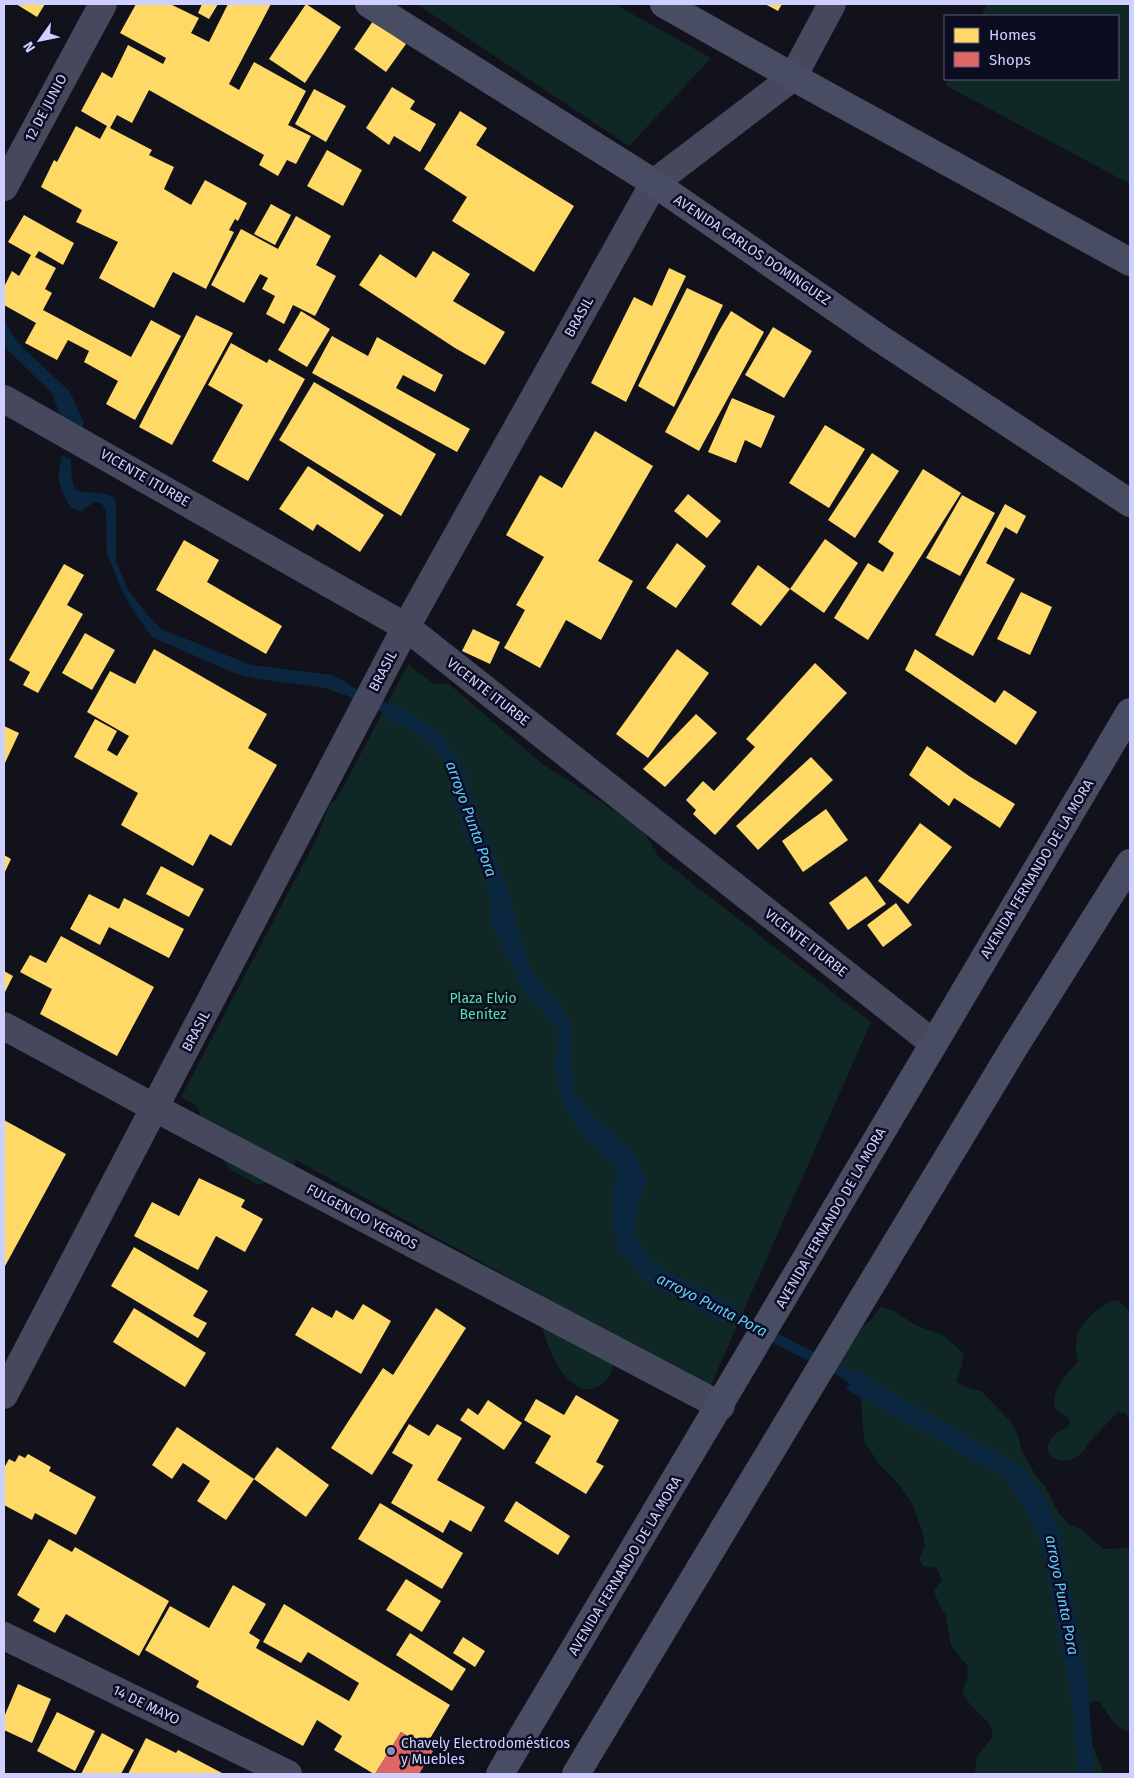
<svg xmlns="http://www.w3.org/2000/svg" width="1134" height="1778" viewBox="0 0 1134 1778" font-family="'Fira Sans',sans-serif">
<rect width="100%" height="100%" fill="#12121d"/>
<g fill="#102825">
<polygon points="417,4 614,4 711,58 629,146"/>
<polygon points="988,4 1130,4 1130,184 945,85 949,79 1118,79 1118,16 981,16"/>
<path d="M408,664l26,20h15l92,79 99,64 16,24 1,5 214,166 -161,365 -96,-52c-1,11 1,25 -2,35 -1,6 -7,12 -11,15 -35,22 -62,-53 -61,-78 0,-4 2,-8 3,-11l-247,-136c-6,13 -24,21 -37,25l-28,-15 -17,-22 -17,-42 -16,-9 137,-261 10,-28 11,-13z"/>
<path d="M1112,1300l7,1 11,11v111l-4,-10 -9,-1c-9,11 -19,21 -29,31 -2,3 -4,8 -6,10 -26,23 -54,-10 -14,-26l2,-6c-5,-8 -10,-7 -14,-12 -6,-10 5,-29 12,-36 3,-5 7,-7 10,-12 -8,-32 9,-44 34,-61z"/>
<path d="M880,1307l14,4 23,15 26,9 21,19 -3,15 -5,13 12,6 13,3 31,32 6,12 3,14 15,27 9,10 13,26 10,12 14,6 21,19 27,-1v184c-14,-2 -23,-20 -31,-31l-14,2 -5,13 24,58h-129l1,-16 17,-22 -3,-12 -20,-20 -8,-11 5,-12 1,-14 -17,-22 -5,-29 -7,-12 -5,-13 8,-11 -5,-12 -14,-2 -4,-7 6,-13 -3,-15 -9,-26 -15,-22 -19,-19 -15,-23 -3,-42 -7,-11 -20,-18 16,-44 13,1 10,-9z"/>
</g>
<g fill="#0b2740">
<polygon points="4,319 12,334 23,348 70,392 84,423 80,430 62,419 51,392 6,348 4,343"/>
<path d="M62,455l9,5c0,48 11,25 41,36l4,7v59l11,26 18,24 16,17 90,36 81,10 18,9 -6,11 -18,-7 -74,-10 -18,-5 -82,-36 -15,-21 -14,-23 -16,-40 -1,-42 -4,-7 -8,-2 -13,9 -10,-3c-13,-24 -15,-25 -9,-53z"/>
<path d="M393,705l20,9 27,19 23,34 15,51 13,28 17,46 17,62 12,26 21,21 13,23v33l3,34 14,20 45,41 13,28 -8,26 -5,27 14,22 22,17 70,34 -14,18 -78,-42 -26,-29 -6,-21 -3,-21 5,-43c-31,-31 -59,-54 -62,-101 0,-11 3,-24 5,-35l-11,-14 -26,-29 -32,-67 -2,-35 -28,-63 -13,-54 -11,-19 -25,-22 -27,-10z"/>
<polygon points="857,1371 1022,1468 1045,1498 1061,1537 1088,1689 1094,1769 1092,1774 1076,1774 1078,1767 1073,1708 1041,1543 1025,1508 1006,1478 846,1389"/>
</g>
<g fill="#ffd966">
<polygon points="16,4 45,4 37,17"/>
<polygon points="136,4 170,4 199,18 191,33 209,42 228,4 271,4 229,84 239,90 254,62 306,91 288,125 311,136 296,164 287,160 278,176 259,165 264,155 149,90 132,123 117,115 110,128 152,150 149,155 174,167 164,189 191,205 205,180 247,203 238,221 235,219 229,230 234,232 206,289 173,272 154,308 99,278 118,242 76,222 82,210 41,187 54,160 57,162 76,126 100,139 107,126 81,111 102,72 112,78 128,45 163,64 166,58 120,33"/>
<polygon points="202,4 218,4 209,19 198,13"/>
<polygon points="306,4 341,27 305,83 269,59"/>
<polygon points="765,4 782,4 778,11"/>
<polygon points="373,21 406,44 386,72 354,49"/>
<polygon points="392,87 415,101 410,109 436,124 420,152 394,136 389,145 366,128"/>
<polygon points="314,89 346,106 326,142 295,124"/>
<polygon points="460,111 487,128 476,145 574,206 534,272 452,221 467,197 424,169"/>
<polygon points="327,150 362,170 343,206 307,186"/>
<polygon points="271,204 291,215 275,245 254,234"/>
<polygon points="24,215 74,243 63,265 39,251 35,257 56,268 45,289 52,293 43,310 131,357 151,320 181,336 135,420 106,404 118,381 84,362 89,351 68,340 57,360 25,343 36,323 4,305 4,287 12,271 19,276 31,255 8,242"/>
<polygon points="296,216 331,236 316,265 336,276 315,316 293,305 284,324 266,314 275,296 262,289 268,278 260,274 244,303 211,285 241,229 278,249"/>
<polygon points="433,251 470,274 453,301 505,332 485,365 455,348 359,285 380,254 416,278"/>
<polygon points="669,268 686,276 626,402 591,383 634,297 652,306"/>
<polygon points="687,288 723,305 674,407 638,386"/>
<polygon points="301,311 330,329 307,367 278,350"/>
<polygon points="731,311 764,332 699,451 665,432 719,331"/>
<polygon points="196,315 233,333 172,445 139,427"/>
<polygon points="773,327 812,351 784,398 745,375"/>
<polygon points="332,336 368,356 377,337 443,375 435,392 403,375 396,388 470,429 457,452 312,373"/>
<polygon points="231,343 267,363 269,359 305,379 248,481 212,461 243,405 208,385"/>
<polygon points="314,382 436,454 401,516 279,440"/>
<polygon points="732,398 775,416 761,448 745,440 736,463 708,452"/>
<polygon points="825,425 865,449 829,508 789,483"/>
<polygon points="595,431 653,466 598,561 633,581 601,640 566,620 540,668 504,648 525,610 516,605 544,557 506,535 540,475 562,488"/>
<polygon points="872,453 899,471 855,538 828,520"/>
<polygon points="308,466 384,515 360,552 317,524 313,531 279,509"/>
<polygon points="923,469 961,493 868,640 834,618 868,563 883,572 894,553 878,542"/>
<polygon points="688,494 721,521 707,538 674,511"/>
<polygon points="962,495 995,513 960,576 926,558"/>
<polygon points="1005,504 1026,516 1017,534 1005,527 986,563 1015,579 973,656 935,635"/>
<polygon points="825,539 858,563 824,613 790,589"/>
<polygon points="184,540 219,560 207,582 282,626 266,654 156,590"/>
<polygon points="677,543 706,566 676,608 646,588"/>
<polygon points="64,564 84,575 67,605 83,614 38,693 23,685 30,672 9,660"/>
<polygon points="758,565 790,589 761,626 731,604"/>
<polygon points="1021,592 1052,607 1030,655 997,639"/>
<polygon points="473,629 500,642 490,664 462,651"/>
<polygon points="85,633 115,650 92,690 62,673"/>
<polygon points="154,649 267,714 248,748 277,765 231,846 210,834 193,866 121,825 138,793 74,757 95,719 117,731 107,750 117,756 129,736 87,712 110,671 135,684"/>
<polygon points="677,649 709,673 648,758 616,734"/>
<polygon points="915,649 995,703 1004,690 1037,712 1016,745 905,670"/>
<polygon points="815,663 847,693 715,835 693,814 696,810 686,800 703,781 714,791 755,747 746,739"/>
<polygon points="696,714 717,733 665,787 643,769"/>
<polygon points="4,726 19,733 4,765"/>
<polygon points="927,746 969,776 1015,804 1000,828 954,798 949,806 909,775"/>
<polygon points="811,757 833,780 758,850 736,826"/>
<polygon points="826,809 848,840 803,872 782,841"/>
<polygon points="920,823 952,847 908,904 878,881"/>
<polygon points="4,855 11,859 4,874"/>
<polygon points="161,866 204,889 189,917 146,894"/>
<polygon points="866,876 886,904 848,930 829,903"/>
<polygon points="89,894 119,909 124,898 184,929 169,958 109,927 100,945 70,929"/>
<polygon points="896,903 912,925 883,947 867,925"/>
<polygon points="61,936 154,987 117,1056 40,1014 52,989 20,972 30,955 46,963"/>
<polygon points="4,971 13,976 4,994"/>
<polygon points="4,1120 66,1154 4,1268"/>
<polygon points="199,1178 245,1200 241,1207 263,1219 245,1252 216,1236 198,1270 134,1236 152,1202 179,1216"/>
<polygon points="134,1247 208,1291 193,1316 207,1323 198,1338 111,1286"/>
<polygon points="363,1304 391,1321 361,1374 295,1335 312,1307 332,1318 336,1310 353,1320"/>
<polygon points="134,1308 206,1353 185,1387 113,1342"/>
<polygon points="436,1308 466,1328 372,1475 331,1448 383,1368 393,1375"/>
<polygon points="576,1395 619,1420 596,1462 604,1466 586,1494 535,1463 551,1436 524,1420 536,1399 564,1415"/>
<polygon points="488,1400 522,1423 504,1450 460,1420 468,1408 478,1415"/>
<polygon points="409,1424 429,1436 437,1424 462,1438 437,1480 485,1507 471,1532 450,1520 443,1533 391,1503 413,1465 392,1453"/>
<polygon points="177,1427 254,1479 226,1520 197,1501 210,1481 183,1463 172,1479 152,1465"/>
<polygon points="277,1447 329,1485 306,1517 254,1479"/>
<polygon points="28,1454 51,1467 49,1471 96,1497 76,1535 35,1513 32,1520 4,1505 4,1468 9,1459 15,1462 19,1455 25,1458"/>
<polygon points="516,1501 570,1536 558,1555 504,1521"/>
<polygon points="380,1503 463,1553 442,1589 358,1539"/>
<polygon points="49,1539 72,1552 75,1547 169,1601 139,1656 66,1614 55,1633 33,1621 40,1609 17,1595"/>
<polygon points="406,1579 441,1601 422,1632 386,1610"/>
<polygon points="233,1585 266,1604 249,1633 260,1640 256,1648 349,1701 359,1683 308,1652 301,1663 263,1642 284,1604 450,1705 425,1747 401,1732 375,1774 374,1774 334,1750 342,1736 317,1720 303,1746 196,1687 199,1681 145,1650 170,1606 209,1628"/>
<polygon points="410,1633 466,1669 452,1691 396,1655"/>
<polygon points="463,1637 485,1651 475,1667 453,1653"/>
<polygon points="18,1684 51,1699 32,1743 4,1730 4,1717"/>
<polygon points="57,1712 95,1731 75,1771 37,1751"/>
<polygon points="102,1733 134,1750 121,1774 81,1774"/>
<polygon points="146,1738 176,1753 178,1750 224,1774 128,1774"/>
</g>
<polygon fill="#e06666" points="401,1732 433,1751 419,1774 375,1774"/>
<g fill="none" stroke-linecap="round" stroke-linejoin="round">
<g stroke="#0b2740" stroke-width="10">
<polyline points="336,685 402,716"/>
<polyline points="720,1310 863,1383"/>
</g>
<g stroke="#46495e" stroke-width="28">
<polyline points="4,187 103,4"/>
<polyline points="4,399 406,627 933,1043"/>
<polyline points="4,1026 155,1108 721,1406"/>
<polyline points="4,1395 406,627 654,183 793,77 832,4"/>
<polyline points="4,1636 288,1774"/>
</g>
<g stroke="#494d64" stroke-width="28">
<polyline points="369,4 654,183 879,338 1130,503"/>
<polyline points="664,4 793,77 1130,262"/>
<path d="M500,1774c212,-353 420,-708 630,-1062"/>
<polyline points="576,1774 1015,1046 1130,863"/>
</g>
</g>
<circle fill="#8c8eb0" stroke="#0d0d22" stroke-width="2" cx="391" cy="1751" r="5"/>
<g text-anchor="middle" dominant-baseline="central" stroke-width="5" stroke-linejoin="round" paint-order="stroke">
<g font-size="14" fill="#ced1ff" stroke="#0d0d22">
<text transform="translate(46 108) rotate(-62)">12 DE JUNIO</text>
<text transform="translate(752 250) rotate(34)">AVENIDA CARLOS DOMINGUEZ</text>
<text transform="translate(579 317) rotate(-61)">BRASIL</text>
<text transform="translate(145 478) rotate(30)">VICENTE ITURBE</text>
<text transform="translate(383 671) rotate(-62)">BRASIL</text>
<text transform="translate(488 692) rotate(38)">VICENTE ITURBE</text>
<text transform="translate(1037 869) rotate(-59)">AVENIDA FERNANDO DE LA MORA</text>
<text transform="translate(806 943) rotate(38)">VICENTE ITURBE</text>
<text transform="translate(196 1031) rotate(-62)">BRASIL</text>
<text transform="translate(362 1217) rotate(28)">FULGENCIO YEGROS</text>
<text transform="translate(831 1218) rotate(-60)">AVENIDA FERNANDO DE LA MORA</text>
<text transform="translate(625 1566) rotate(-59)">AVENIDA FERNANDO DE LA MORA</text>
<text transform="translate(146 1705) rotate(26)">14 DE MAYO</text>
</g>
<g font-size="14" fill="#58e1a8" stroke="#0d0d22">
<text x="483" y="998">Plaza Elvio<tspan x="483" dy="16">Benítez</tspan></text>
</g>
<g font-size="14" fill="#ced1ff" stroke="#0d0d22" text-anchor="start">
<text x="401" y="1743">Chavely Electrodomésticos<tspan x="401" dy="16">y Muebles</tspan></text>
</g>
<g font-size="15" font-style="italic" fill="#5cceff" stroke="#0d0d22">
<text transform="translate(471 819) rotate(70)">arroyo Punta Pora</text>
<text transform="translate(712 1305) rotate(27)">arroyo Punta Pora</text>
<text transform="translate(1062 1595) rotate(79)">arroyo Punta Pora</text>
</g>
</g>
<rect width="1134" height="1778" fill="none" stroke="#ced1ff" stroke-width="10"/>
<rect x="944" y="15" width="175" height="65" fill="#0d0d22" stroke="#5a5b7a"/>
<rect x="954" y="28" width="25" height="15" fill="#ffd966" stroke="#5a5b7a"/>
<text x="989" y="40" font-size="15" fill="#ced1ff">Homes</text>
<rect x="954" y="52" width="25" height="15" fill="#e06666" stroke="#5a5b7a"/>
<text x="989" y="65" font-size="15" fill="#ced1ff">Shops</text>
<g transform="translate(40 40) rotate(237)" stroke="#0d0d22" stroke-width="4" paint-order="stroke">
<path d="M0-4L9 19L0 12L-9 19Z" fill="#ced1ff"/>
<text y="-8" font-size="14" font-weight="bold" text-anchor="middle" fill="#ced1ff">N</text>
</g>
</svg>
